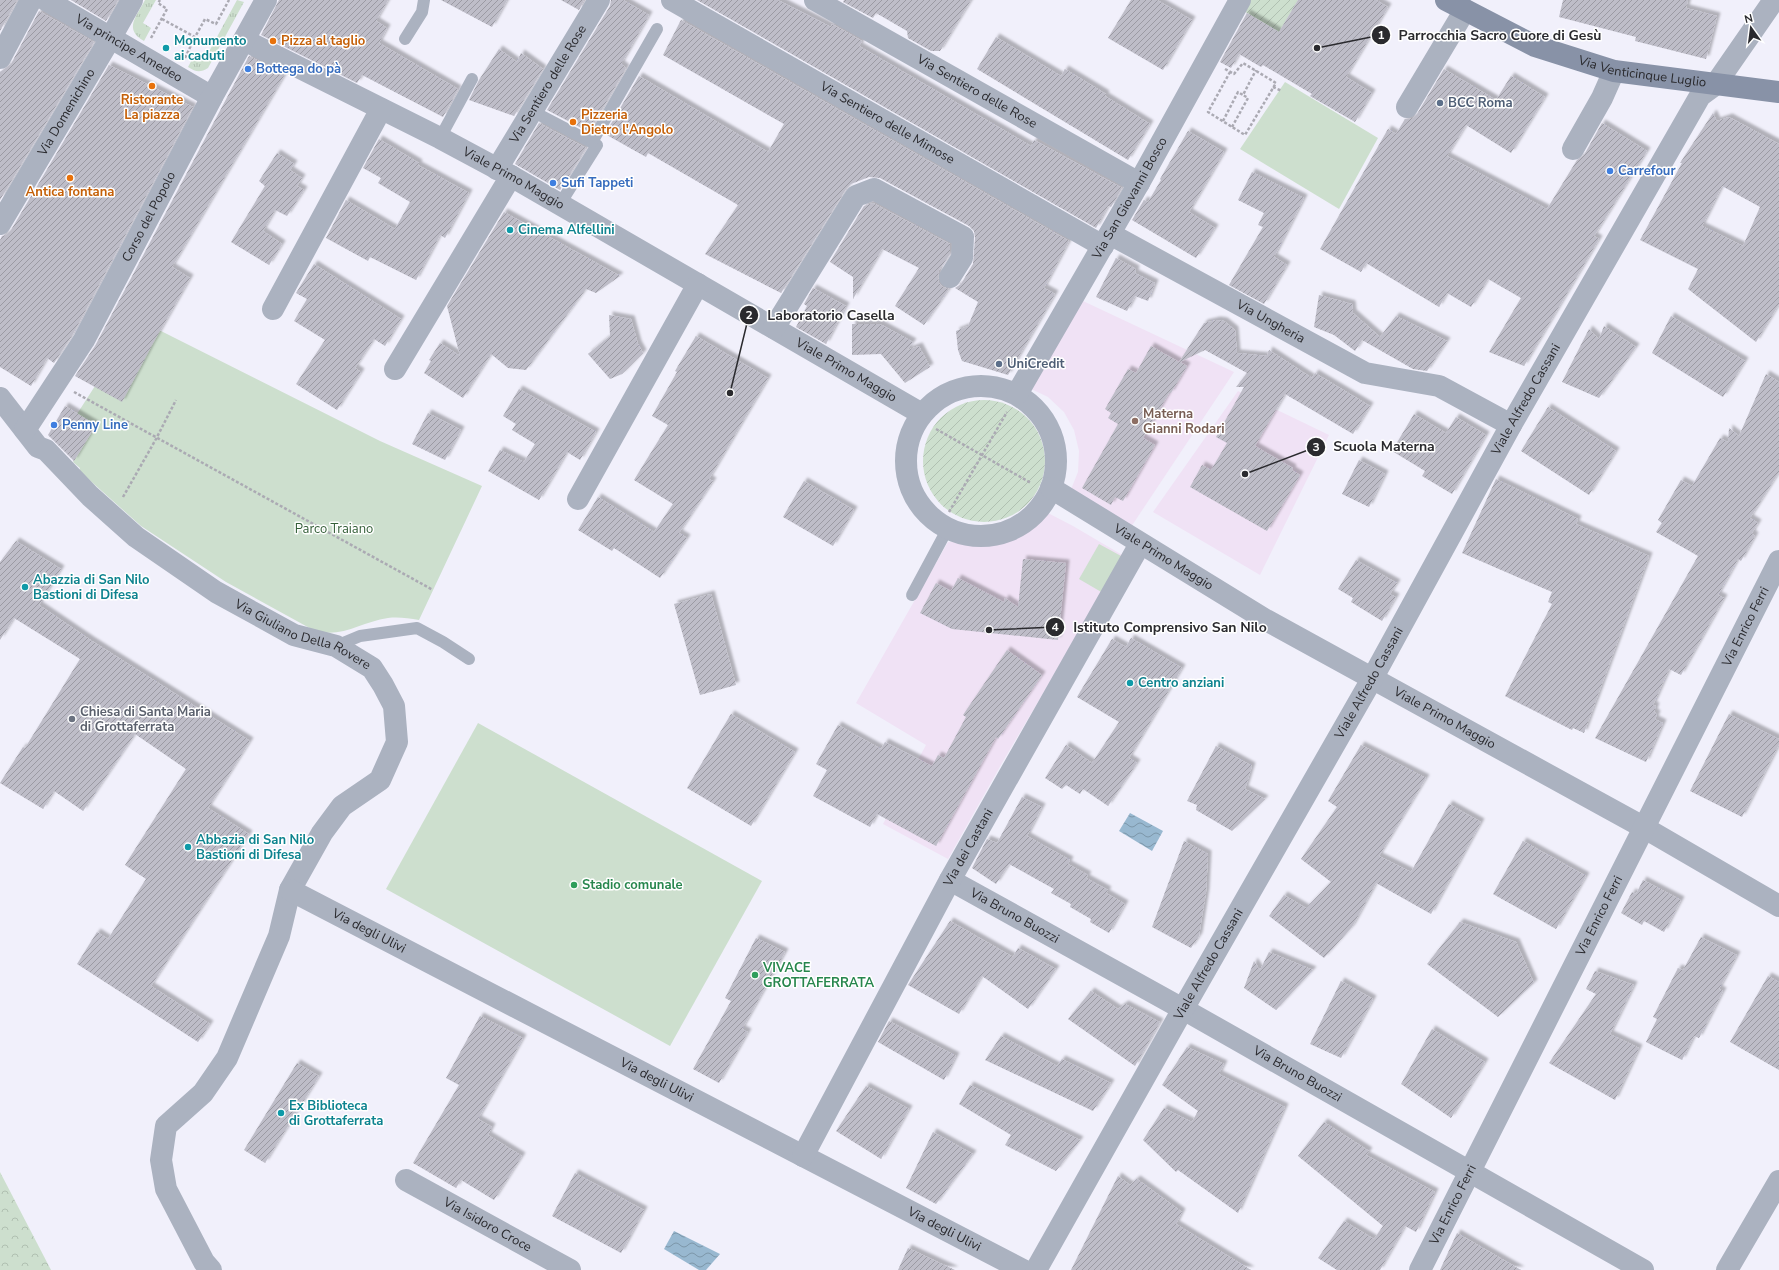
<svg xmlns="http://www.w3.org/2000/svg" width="1779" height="1270" viewBox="0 0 1779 1270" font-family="'Nunito Sans',sans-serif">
<defs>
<pattern id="grass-tufts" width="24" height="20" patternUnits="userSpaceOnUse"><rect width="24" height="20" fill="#cddfce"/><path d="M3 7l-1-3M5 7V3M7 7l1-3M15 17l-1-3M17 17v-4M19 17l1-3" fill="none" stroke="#b0c0b1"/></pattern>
<pattern id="forest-crowns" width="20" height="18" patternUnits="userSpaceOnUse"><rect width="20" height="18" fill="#cddfce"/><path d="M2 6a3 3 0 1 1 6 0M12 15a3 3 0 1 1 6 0" fill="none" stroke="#b0c0b1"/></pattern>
<pattern id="garden-furrows" width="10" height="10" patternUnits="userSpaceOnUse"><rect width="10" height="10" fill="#cddfce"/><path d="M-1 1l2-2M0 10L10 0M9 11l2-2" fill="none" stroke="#b0c0b1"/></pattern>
<pattern id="water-waves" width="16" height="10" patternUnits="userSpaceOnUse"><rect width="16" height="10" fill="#98b8d0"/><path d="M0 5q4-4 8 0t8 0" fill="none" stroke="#7c96a9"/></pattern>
<pattern id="building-hatch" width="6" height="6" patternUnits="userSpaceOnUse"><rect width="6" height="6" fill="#bebdc8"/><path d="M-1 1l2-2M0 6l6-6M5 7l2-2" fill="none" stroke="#9b9aa3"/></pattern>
<filter id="shadow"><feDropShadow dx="3.5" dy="-3.5" stdDeviation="1" flood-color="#0004"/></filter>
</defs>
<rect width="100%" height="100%" fill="#f1f0fb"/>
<g fill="#f0e2f5">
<polygon points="1083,301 1234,372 1129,530 1070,492 1078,472 1079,451 1074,430 1064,412 1048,397 1029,388"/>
<polygon points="1238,391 1329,435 1260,575 1153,512"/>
<polygon points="1048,513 1073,526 1124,556 1002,763 948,859 883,824 926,745 856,703 948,542 999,540 1026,530"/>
</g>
<g fill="url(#grass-tufts)">
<path d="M145,0h11l-13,23 8,5 -7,13c-21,-12 -7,-25 1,-41z"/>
<path d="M237,0l7,2 -36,66c-8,5 -12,4 -20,-1l7,-13 10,5z"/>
</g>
<polygon fill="url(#forest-crowns)" points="0,1172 51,1270 0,1270"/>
<g fill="#cddfce">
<polygon points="1285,82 1378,138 1339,209 1240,149"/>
<path d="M159,330l221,111 102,45 -63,134c-11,-2 -21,-3 -31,-2 -27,4 -45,20 -73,13l-89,-49 -85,-56 -56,-50 -6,-4 1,-4 -7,-6 23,-37 -19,-11 18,-28z"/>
<polygon points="1099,544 1123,557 1103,593 1079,579"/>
<polygon points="478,723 762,881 670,1046 386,889"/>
</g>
<g fill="url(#garden-furrows)">
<polygon points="1249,0 1298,0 1279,32 1242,10"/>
<circle cx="984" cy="461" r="61"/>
</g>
<g fill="url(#water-waves)">
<polygon points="1130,813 1163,831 1152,851 1119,831"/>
<polygon points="674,1231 720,1254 706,1270 699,1270 664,1249"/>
</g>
<g fill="url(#building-hatch)" fill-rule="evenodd" filter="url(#shadow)">
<polygon points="0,0 17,0 0,31"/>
<polygon points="71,0 118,0 106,21"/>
<polygon points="279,0 388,0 376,21 387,28 379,43 458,89 443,117 362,75 357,83 261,35"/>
<polygon points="441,0 507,0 492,27"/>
<polygon points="561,0 584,0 579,10"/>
<polygon points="611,0 623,0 649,15 621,64 626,68 589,132 547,110 610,6"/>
<polygon points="697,0 778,0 831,27 832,24 862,41 859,46 1031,146 1034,140 1122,188 1111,207 1108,206 1096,228"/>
<polygon points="844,0 971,0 940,51 931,51 908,38 907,31 876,13 873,18 843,2"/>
<polygon points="1131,0 1157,0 1192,20 1163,70 1108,38"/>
<polygon points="1298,0 1376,0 1388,7 1346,77 1372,93 1355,122 1310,96 1312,94 1263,65 1261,67 1239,54 1231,68 1220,62 1247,13 1279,32"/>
<polygon points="1563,0 1688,0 1686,8 1717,16 1706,59 1635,41 1636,37 1559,17"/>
<polygon points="39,11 94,42 0,200 0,72 11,64"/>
<polygon points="681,20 1069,241 1044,288 1055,294 1008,375 962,361 958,350 956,331 968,326 978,302 955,288 961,284 973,264 975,238 974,231 969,226 880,178 869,177 851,184 846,189 781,293 705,254 738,205 648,153 646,157 605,134 639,76 768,152 784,124 663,55"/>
<polygon points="996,37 1061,76 1065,69 1106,94 1105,96 1150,124 1128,160 977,69"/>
<polygon points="499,49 517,62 521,53 543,69 514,116 469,100 479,80"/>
<polygon points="249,56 285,74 172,267 190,278 152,345 122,402 75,376 95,346"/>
<polygon points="109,65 193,107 73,334 54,363 47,358 31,386 0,367 0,240 2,236 6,235 11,230"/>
<polygon points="1444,69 1496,100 1511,76 1545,97 1511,153 1466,125 1447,156 1547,209 1577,160 1584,155 1602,123 1647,151 1594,236 1599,239 1524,366 1489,352 1521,298 1488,279 1471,307 1447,293 1439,307 1366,263 1361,272 1320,249 1388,129 1396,134 1405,119 1413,118 1417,114"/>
<path d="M1713,113l4,8 12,-4 50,27v160l-23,38 -68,-53 10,-20 -58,-29 42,-77h-2zM1722,186l38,21 -17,39 -41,-20z"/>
<polygon points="539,123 586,148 560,190 515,164"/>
<polygon points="1188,131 1224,152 1189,212 1215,228 1196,258 1132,220 1144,200 1148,202 1161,180 1160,179"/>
<polygon points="379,139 419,163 418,165 469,193 445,238 440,235 416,280 370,257 368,261 326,238 346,200 395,229 410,202 378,183 381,178 363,168"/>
<polygon points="277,153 294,164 290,170 302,178 297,186 304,190 287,216 275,210 263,231 282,244 269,265 231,242 265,186 259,181"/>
<polygon points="1252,172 1304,198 1274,257 1287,265 1264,304 1229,285 1263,227 1258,225 1264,213 1238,200"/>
<polygon points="873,203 950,244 950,254 939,270 938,277 939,283 943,287 949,289 924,325 895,306 919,268 882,249 853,299 853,277 830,262 864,206"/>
<polygon points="504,212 620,276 596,293 586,289 526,370 508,368 491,354 463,398 424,373 431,361 429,360 440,343 460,356 447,306"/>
<polygon points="1116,258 1136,269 1135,273 1155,283 1148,301 1135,296 1127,311 1096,297"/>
<polygon points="314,264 401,319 385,346 374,339 355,368 361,372 337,410 296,384 325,340 294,321 307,299 296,293"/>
<polygon points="813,288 846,306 826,344 796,327 807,306 804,304"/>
<polygon points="1319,295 1352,304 1353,313 1380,337 1396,316 1447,341 1427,371 1413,369 1362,340 1355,351 1334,335 1314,327"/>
<polygon points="609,315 631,319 638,344 643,353 622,374 610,379 588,354 610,336"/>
<polygon points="1671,316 1745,361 1723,397 1652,353"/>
<polygon points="1217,320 1224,321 1235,330 1237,353 1267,356 1269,350 1312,378 1315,373 1370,406 1353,434 1285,394 1255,446 1293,468 1292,470 1300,475 1267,531 1190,487 1202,465 1211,470 1227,443 1216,437 1244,387 1236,387 1247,373 1205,350 1180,362 1187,366 1171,393 1169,393 1143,438 1155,445 1123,501 1115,497 1111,505 1082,488 1118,424 1108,418 1111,413 1105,409 1128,369 1136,373 1151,346 1179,362 1204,323"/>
<polygon points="852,324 880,324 913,342 907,350 919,346 930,367 905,383 881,354 852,355"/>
<polygon points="1604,326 1636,347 1599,398 1562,382 1589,329 1599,339"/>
<polygon points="696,336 768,378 709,479 713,481 679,533 687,538 660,578 614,548 612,551 578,530 598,497 654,532 673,504 634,480 668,425 652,416 677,372 675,371"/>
<polygon points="1766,374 1779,382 1779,472 1750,518 1758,523 1752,533 1755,536 1741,561 1738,559 1718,595 1724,598 1681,675 1669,669 1653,705 1656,706 1654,712 1657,714 1655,719 1663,723 1646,762 1595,738 1698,556 1656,532 1662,523 1658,520 1681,480 1692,486 1720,438 1728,442 1729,428 1739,436"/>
<polygon points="519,389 596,432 580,460 567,452 539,500 488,471 500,450 524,462 535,444 512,430 516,424 503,416"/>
<polygon points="65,406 96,425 74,461 48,435"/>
<polygon points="1548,407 1616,451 1589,495 1521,451"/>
<polygon points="428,413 461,430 445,460 412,444"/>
<polygon points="1414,414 1446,433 1456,417 1486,435 1452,494 1422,476 1425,471 1392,451"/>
<polygon points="1359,460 1385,474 1369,507 1342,494"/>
<polygon points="1496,479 1578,519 1576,524 1649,556 1584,733 1573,728 1572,730 1505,696 1552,604 1548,602 1552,592 1462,553"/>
<polygon points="804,481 854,510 833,546 783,517"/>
<polygon points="16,541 61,569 39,605 92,641 250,741 208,808 249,834 151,986 210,1024 198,1042 77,964 97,932 108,939 146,879 125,865 186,769 135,734 83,811 54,791 43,809 0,783 23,747 25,748 80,659 14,618 0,640 0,562"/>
<polygon points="1023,559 1066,563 1058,640 952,629 920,613 936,583 951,591 958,578 1004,602 1005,598 1018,607"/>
<polygon points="1356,560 1397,583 1390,594 1396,597 1382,621 1351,602 1353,598 1338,589"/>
<polygon points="711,594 736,685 700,695 674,604"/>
<polygon points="1131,638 1182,668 1129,758 1137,763 1108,806 1083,789 1080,794 1066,785 1062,789 1045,778 1066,745 1092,763 1119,722 1077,697 1112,639 1126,647"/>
<polygon points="1007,650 1042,675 998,739 996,737 936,846 877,814 870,827 813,796 827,770 816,764 838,725 881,749 885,742 932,766 938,755 944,758 966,717 963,715"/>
<polygon points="731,714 795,752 751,826 687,788"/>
<polygon points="1729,714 1779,739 1779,744 1742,817 1690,791"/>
<polygon points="1361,745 1426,778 1379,856 1411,872 1449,804 1481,822 1431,914 1376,883 1352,927 1324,958 1269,916 1284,895 1306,908 1331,882 1301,859 1337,807 1328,801"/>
<polygon points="1216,746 1252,766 1245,789 1265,799 1232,831 1196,810 1197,805 1187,801"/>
<polygon points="1022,797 1042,807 1027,836 1070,860 1068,864 1088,875 1086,878 1108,890 1106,893 1125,904 1109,933 1090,922 1091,919 1070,907 1071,904 1051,893 1054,889 1009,864 996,884 972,868 987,839 997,843"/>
<polygon points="1184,841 1208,854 1206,892 1199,936 1191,948 1152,927"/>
<polygon points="1523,841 1586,876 1556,929 1493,894"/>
<polygon points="1643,880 1681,900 1664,932 1644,921 1642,925 1621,913 1632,892 1636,894"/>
<polygon points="950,921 1013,957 1018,948 1056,969 1028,1009 982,976 959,1014 908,985"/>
<polygon points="1460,922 1516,942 1534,983 1498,1017 1427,964"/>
<polygon points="1701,937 1737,955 1719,989 1723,991 1699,1038 1694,1036 1682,1060 1646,1042 1657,1019 1653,1017 1678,968 1683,970"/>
<polygon points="756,938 785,952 742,1029 748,1032 719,1083 693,1069 731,1001 725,998"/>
<polygon points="1269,952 1313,970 1276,1010 1244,988 1254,961 1260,970"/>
<polygon points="1595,971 1634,985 1610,1034 1639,1048 1615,1100 1549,1063 1596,994 1586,989"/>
<polygon points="1768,976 1779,982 1779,1070 1730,1042"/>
<polygon points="1341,981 1373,999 1341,1058 1310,1044"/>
<polygon points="1091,991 1118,1009 1125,1004 1160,1022 1135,1066 1068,1019"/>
<polygon points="480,1016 523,1038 478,1119 492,1127 488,1135 522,1156 494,1200 461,1180 456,1188 413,1163 459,1085 446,1078"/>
<polygon points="889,1021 956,1056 944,1080 878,1042"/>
<polygon points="1432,1029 1485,1062 1451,1118 1401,1084"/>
<polygon points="1001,1036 1057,1066 1062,1059 1111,1083 1093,1111 985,1060"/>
<polygon points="1187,1047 1224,1064 1219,1074 1285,1107 1238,1213 1178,1170 1176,1172 1143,1140 1164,1108 1192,1122 1198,1111 1162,1085"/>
<polygon points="297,1063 319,1076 265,1163 244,1150"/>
<polygon points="970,1085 1080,1140 1056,1171 1005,1145 1011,1135 959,1104"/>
<polygon points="866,1086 909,1109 881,1159 836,1131"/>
<polygon points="1324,1122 1369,1151 1366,1155 1435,1192 1416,1232 1405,1226 1380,1270 1337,1270 1318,1258 1344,1221 1374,1239 1383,1226 1298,1156"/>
<polygon points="933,1132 973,1154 936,1204 906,1188"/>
<polygon points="575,1173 644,1210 621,1253 552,1216"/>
<polygon points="1118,1176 1130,1185 1137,1179 1182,1212 1176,1224 1251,1270 1071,1270"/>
<polygon points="1457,1233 1521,1270 1440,1270"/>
<polygon points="908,1248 955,1270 898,1270"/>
</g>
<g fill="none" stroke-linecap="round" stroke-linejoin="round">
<g stroke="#abaab3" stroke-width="2.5" stroke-dasharray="3 2" stroke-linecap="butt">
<polyline points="162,19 195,37 205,19 216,24 229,0"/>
<polyline points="151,38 167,9 158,3 160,0"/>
<polyline points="185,58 195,37"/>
<polyline points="1225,69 1234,74 1243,63 1276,83 1245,135 1208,112 1230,72"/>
<polyline points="1273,87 1282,91"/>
<polyline points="1223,121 1238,92 1243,95 1256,70"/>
<polyline points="1232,127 1248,98 1243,95"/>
<polyline points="74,392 433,590"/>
<polyline points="936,429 1031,483"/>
<polyline points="123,497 156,439 176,400"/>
<polyline points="949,512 1007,412"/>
</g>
<g stroke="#abb2c0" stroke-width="12">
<polyline points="405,39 422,12 424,0"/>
<polyline points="532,111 597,145 560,204"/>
<polyline points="440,138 472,79"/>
<polyline points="592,142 657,29"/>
<polyline points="912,595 948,528"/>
<polyline points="336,646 360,636 417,628 443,642 469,659"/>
</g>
<g stroke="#abb2c0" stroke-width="22">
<path id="s1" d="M46,0l166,97"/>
<path id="s2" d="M672,0l431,246"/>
<path id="s3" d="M815,0l324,183"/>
<path id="s4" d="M244,40l196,98 71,38 411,238"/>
<polyline points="0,58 31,0"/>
<polyline points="1407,107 1465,10"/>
<polyline points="1573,149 1602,98 1614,71"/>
<path id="s5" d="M497,169l102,-169"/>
<path id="s6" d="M0,224l110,-185 22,-39"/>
<path id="s7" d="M1110,234l255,139 74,13 72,39"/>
<polyline points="273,309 381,109"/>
<polyline points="774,328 852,202 856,196 874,189 963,237 962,258 950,277"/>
<polyline points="395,369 511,176"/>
<circle cx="981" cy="461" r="75"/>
<path id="s8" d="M1017,394l122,-211 101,-183"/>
<path id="s9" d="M0,398l38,49 8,3 44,46 46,41 80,55 78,43 42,11 36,22 11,17 11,21 3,36 -17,38 -38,26 -20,27 -32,57 -11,46 -52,122 -24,35 -37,33 -5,34 5,29 38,73 7,8"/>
<path id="s10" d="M25,430l59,-90 128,-243 54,-97"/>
<path id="s11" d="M1051,488l215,132 377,207 136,79"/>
<polyline points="578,499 698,284"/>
<path id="s12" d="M950,880l233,129 460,261"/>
<path id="s13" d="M290,890l733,380"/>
<path id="s14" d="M803,1156l147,-276 190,-336"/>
<path id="s15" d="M406,1180l164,90"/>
<path id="s16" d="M1036,1270l147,-261 189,-330 139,-254 189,-329 15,-11 59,-85"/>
<path id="s17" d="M1420,1270l359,-709"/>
<polyline points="1727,1270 1779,1181"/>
</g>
<path stroke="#8892a7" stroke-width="22" id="s18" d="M1446,0l89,46 79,25 165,21"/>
</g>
<g fill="#e8710a" stroke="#fff" stroke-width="1.5">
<circle cx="273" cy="41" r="4"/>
<circle cx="152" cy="86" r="4"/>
<circle cx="573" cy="122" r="4"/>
<circle cx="70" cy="178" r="4"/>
</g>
<g fill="#0f9aa8" stroke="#fff" stroke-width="1.5">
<circle cx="166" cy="48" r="4"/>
<circle cx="510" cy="230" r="4"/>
<circle cx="25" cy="587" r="4"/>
<circle cx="1130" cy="683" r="4"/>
<circle cx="188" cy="847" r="4"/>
<circle cx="281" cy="1113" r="4"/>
</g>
<g fill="#3f7fe0" stroke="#fff" stroke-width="1.5">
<circle cx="248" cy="69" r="4"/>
<circle cx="1610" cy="171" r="4"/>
<circle cx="553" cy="183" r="4"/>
<circle cx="54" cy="425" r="4"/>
</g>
<g fill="#5c6f8a" stroke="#fff" stroke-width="1.5">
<circle cx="1440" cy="103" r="4"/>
<circle cx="999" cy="364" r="4"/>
</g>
<circle fill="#8d6e63" stroke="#fff" stroke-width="1.5" cx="1135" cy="421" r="4"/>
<circle fill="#6b7280" stroke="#fff" stroke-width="1.5" cx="72" cy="719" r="4"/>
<g fill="#2e9e5b" stroke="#fff" stroke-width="1.5">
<circle cx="574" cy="885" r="4"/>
<circle cx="755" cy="975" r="4"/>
</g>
<g text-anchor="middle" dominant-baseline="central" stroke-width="3" stroke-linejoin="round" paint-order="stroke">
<g font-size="13" font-weight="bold" fill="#0d838f" stroke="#fff" text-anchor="start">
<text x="174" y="41">Monumento<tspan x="174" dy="15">ai caduti</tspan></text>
<text x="518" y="230">Cinema Alfellini</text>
<text x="33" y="580">Abazzia di San Nilo<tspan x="33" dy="15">Bastioni di Difesa</tspan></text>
<text x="1138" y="683">Centro anziani</text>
<text x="196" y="840">Abbazia di San Nilo<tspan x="196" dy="15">Bastioni di Difesa</tspan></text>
<text x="289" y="1106">Ex Biblioteca<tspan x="289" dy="15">di Grottaferrata</tspan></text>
</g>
<g font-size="13" font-weight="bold" fill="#c56008" stroke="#fff" text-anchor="start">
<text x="281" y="41">Pizza al taglio</text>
<text x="152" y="100" text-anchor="middle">Ristorante<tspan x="152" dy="15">La piazza</tspan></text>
<text x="581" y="115">Pizzeria<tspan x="581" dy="15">Dietro l'Angolo</tspan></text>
<text x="70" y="192" text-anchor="middle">Antica fontana</text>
</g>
<g font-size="13" fill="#2a2a2e" stroke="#fff">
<text stroke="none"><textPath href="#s1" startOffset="96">Via principe Amedeo</textPath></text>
<text stroke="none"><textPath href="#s18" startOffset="211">Via Venticinque Luglio</textPath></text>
<text stroke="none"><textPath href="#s5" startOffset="99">Via Sentiero delle Rose</textPath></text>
<text stroke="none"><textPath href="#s3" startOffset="186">Via Sentiero delle Rose</textPath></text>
<text stroke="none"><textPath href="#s6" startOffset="130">Via Domenichino</textPath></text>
<text stroke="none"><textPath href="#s2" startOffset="248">Via Sentiero delle Mimose</textPath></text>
<text stroke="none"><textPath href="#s4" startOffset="303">Viale Primo Maggio</textPath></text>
<text stroke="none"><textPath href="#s8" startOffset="226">Via San Giovanni Bosco</textPath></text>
<text stroke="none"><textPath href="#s10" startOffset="247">Corso del Popolo</textPath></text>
<text stroke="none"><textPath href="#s7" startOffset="183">Via Ungheria</textPath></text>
<text stroke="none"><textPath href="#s4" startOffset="687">Viale Primo Maggio</textPath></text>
<text stroke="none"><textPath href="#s16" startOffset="999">Viale Alfredo Cassani</textPath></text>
<text stroke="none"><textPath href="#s11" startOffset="132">Viale Primo Maggio</textPath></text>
<text stroke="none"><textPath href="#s17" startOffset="721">Via Enrico Ferri</textPath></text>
<text stroke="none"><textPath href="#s9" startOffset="390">Via Giuliano Della Rovere</textPath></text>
<text stroke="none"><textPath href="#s16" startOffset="675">Viale Alfredo Cassani</textPath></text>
<text stroke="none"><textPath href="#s11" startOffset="456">Viale Primo Maggio</textPath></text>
<text stroke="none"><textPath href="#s14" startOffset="350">Via dei Castani</textPath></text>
<text stroke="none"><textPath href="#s17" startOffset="397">Via Enrico Ferri</textPath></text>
<text stroke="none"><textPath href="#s12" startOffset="74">Via Bruno Buozzi</textPath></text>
<text stroke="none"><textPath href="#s13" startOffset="89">Via degli Ulivi</textPath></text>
<text stroke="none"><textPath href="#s16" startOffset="351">Viale Alfredo Cassani</textPath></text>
<text stroke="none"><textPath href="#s12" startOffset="398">Via Bruno Buozzi</textPath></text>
<text stroke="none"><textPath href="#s13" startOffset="413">Via degli Ulivi</textPath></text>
<text stroke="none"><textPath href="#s17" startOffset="73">Via Enrico Ferri</textPath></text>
<text stroke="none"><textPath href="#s15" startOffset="93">Via Isidoro Croce</textPath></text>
<text stroke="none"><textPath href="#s13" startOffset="737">Via degli Ulivi</textPath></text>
</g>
<g font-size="13" font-weight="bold" fill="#366cbe" stroke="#fff" text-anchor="start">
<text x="256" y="69">Bottega do pà</text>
<text x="1618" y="171">Carrefour</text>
<text x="561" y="183">Sufi Tappeti</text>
<text x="62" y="425">Penny Line</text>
</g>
<g font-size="13" font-weight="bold" fill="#4e5e75" stroke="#fff" text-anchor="start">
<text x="1448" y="103">BCC Roma</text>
<text x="1007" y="364">UniCredit</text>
</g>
<g font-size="13" font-weight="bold" fill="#785e54" stroke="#fff" text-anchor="start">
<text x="1143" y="414">Materna<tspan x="1143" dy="15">Gianni Rodari</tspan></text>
</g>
<g font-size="13" fill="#345f38" stroke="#fff">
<text x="334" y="529">Parco Traiano</text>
</g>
<g font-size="13" font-weight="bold" fill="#5b616d" stroke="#fff" text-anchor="start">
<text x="80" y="712">Chiesa di Santa Maria<tspan x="80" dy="15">di Grottaferrata</tspan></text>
</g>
<g font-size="13" font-weight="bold" fill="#27864d" stroke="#fff" text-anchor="start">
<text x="582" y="885">Stadio comunale</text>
<text x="763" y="968">VIVACE<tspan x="763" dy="15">GROTTAFERRATA</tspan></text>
</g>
</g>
<path fill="none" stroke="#2a2a2e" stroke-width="1.5" d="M1317 48L1381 35M730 393L749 315M1245 474L1316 447M989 630L1055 627"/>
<g fill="#2a2a2e" stroke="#fff" stroke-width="1.5">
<circle cx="1317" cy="48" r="4"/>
<circle cx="730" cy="393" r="4"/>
<circle cx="1245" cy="474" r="4"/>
<circle cx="989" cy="630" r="4"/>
<circle cx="1381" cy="35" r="10"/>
<circle cx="749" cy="315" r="10"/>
<circle cx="1316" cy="447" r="10"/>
<circle cx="1055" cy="627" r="10"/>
</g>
<g font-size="12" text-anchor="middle" font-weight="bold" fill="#fff">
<text x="1381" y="39">1</text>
<text x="749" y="319">2</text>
<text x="1316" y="451">3</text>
<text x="1055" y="631">4</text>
</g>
<g font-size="14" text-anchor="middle" font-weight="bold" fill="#2a2a2e" stroke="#fff" stroke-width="3" stroke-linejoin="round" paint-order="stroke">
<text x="1500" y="40">Parrocchia Sacro Cuore di Gesù</text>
<text x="831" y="320">Laboratorio Casella</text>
<text x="1384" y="451">Scuola Materna</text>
<text x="1170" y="632">Istituto Comprensivo San Nilo</text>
</g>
<g transform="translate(1751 28) rotate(346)" stroke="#ffffff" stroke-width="3" paint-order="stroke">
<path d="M0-3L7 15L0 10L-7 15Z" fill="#2a2a2e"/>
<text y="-6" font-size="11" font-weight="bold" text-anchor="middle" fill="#2a2a2e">N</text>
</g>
</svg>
